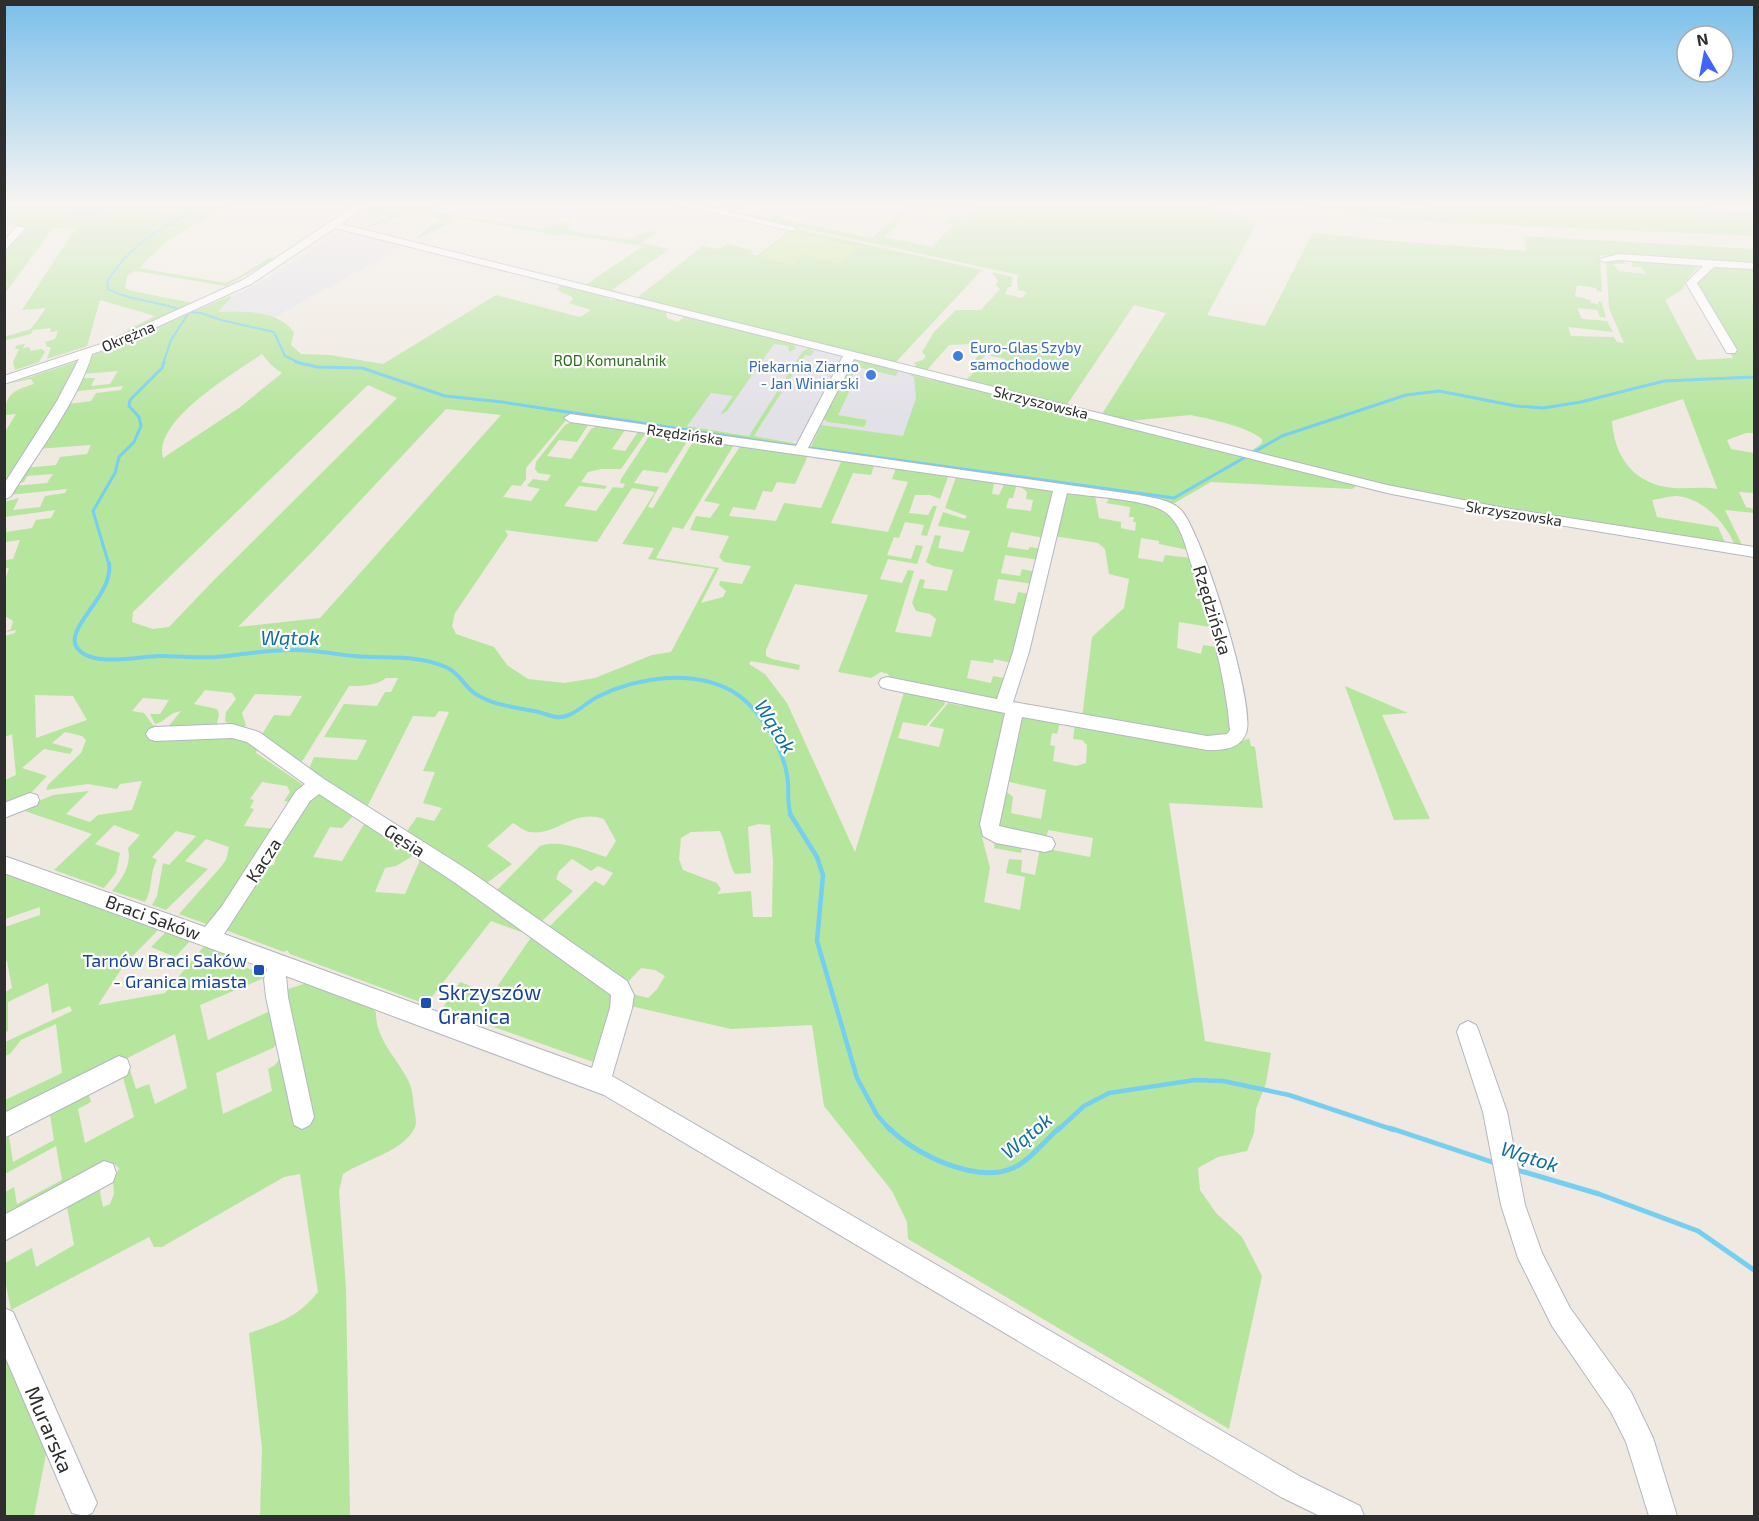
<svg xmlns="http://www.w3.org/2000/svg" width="1759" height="1521" viewBox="0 0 1759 1521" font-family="'Exo 2',sans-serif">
<rect width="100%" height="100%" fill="#efe9e1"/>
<g fill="#e3e1e8">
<polygon points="687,202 753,202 740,212 732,213"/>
<polygon points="873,202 982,202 965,220"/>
<polygon points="344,231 403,246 275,317 252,313 217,312 232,297 276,273 338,232"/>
<polygon points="775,338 1034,402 949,465 686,426 711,393"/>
</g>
<g fill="#b6e59e" fill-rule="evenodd">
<polygon points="5,202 233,202 168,240 139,268 225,283 237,278 269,258 274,259 226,286 135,271 127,276 125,288 132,291 193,303 131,331 127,330 155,316 100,300 87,346 47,359 51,347 47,347 45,342 55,339 58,331 50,332 51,328 33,330 31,334 7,340 5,340 4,337 31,329 46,308 22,310 75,229 53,228 5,293 7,282 5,282 5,252 25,227 7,225 5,227"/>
<path d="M381,202h57l-10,9 113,18 29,-9 -2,8 5,3 56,9 18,-9 10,1 -15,11 27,6 -57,41 14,4 -3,2 -39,-10 59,-40 -80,-12 -4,2 -99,-18 -45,22 17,-15 11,-4c-7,-4 -24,-10 -33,-8 -19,4 -35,19 -55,13l13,1 20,-11 -23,-4z"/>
<path d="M982,202h205l71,18 -51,95 58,11 48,-94 66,8 148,11 -4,-15 231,13v16l-154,-10 2,37 -5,-1 -1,-3 -19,-3 -2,11 15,4 1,3 7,1 1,-3 3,1 4,16 -6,-1 -3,-7 -20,-2 5,11 25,2 6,11 -45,-5 3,9 43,1 3,5 7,1 -15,-35 -3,-48 17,-1 2,5h-12l6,7 27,3 -5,-7h-8l-2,-8 70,4 -15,18 -3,8 -18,11 32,60 36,-2 -3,-6h6l-41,-67c15,-23 36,-20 59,-18v166h-8l-19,7 4,9 23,4v40l-15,-1 7,15 8,2v4l-29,-3 18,37 -8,-1c-8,-22 -33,-49 -59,-50 -8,0 -16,3 -24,4l5,17 61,10 8,18 -297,-49 -178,-45 11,-8v-4c-16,-13 -52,-20 -72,-24l-62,6 -26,-7 64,-101 -32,-8 -68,101 -101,-25 8,-8 13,-7 12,3 7,-10 -19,-4 -10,11 -5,-2 12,-14 -9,-6 -25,1 -22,25 -13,-1 2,-5 -3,-1 10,-3 3,-4 -4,-4 12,-20 22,-22h25l19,-21 -5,-4 3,-4 -6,-9 21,5 -2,10h-3l-3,7 17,4 5,-6 -9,-2 -1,-11 2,-4 -272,-59 4,-2 20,3 3,-2 7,1 -2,2 93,20 27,-25h4l3,3 -22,21 48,10 21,-22 -7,-2 1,-5 -43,-9 60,11zM1683,399l34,89v1c-17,-3 -35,1 -51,-2 -35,-6 -52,-33 -54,-66z"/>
<polygon points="1290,202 1368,202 1408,210 1427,208 1424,202 1703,202 1725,208 1707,209 1754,210 1754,236 1413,221 1367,216"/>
<polygon points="792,228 982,270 894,364 718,319 718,317 711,316 709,317 630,297 638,297 703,246 719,249 727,244 754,251 751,254 757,256"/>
<path d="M565,285l44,12v3h11l43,11 3,1 1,6 11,4 6,-5 110,27 2,5 -7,3 -1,-6 -14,-2 -47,67 -7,4 13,-19 -22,-3 -24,33 62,10 53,-84 6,-4 6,3 -3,5 -6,-1 -51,81 46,8 -5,3 -225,-31 -6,2 3,1 -41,49v11l-5,7 -9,-1 -9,12 28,4 9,-12 -13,-3 6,-7 14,2 4,-6 -13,-2 -3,-4 1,-7 29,-37 11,-5 14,2 -13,20 -18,-2 -12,16 24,3 20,-30 6,-3 30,1 -15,22 13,2 15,-22 6,4 -25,36h-20l-13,3 -7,10 26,4 -2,3 -26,-3 -15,20 32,5 17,-24 10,1 2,-4 -5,-1 1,-4 29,-44 10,-3 30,5 -23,36 -24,-3 -9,13 25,4 -11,20 5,1 41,-68 41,3 -52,86 -10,-2 -17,31 63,10 -18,35 22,-6 3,-6 -7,-6 1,-4 22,3 9,-18 -27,-4 -5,-5 10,-21 -39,-6 6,-14 14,2 10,-14 -16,-3 37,-56 65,10 1,3 -12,26 -18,-2 -5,10 -9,-1 -8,19 -22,-3 -4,9 47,5 8,-18 37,5 20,-46 -26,-4 3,-3 57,8 -4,12 -18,-2 -22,50 57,9 20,-50 -16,-3 4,-11 49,6 3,3 -8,22 -10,-4h-15l-6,18 19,2 5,-9h4l-10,30 -6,-1 3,-10 -19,-3 -6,16 -5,-1 -7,18 24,4 5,-14 7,1 -6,18 -29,-5 -8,20 22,4 6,-13 6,1 -19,61 36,5 5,-18 -6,-5 -14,-3 -4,-8 8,-24 5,1 -2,8 24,3 6,-21 -20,-4 -7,-4 9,-27 6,1 -3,12 25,4 7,-21 -32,-5 5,-14 22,7 2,-3 -22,-8 11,-31 38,6 -2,11 7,1 6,-13 9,1 2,4 -3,11h-4l-3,10 25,3 2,-11 -7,-1 1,-7 -5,-4 1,-2 26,3 4,4 -8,45 -34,-6 -4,15 21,3 2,-3 12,2 -3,11 -34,-5 -4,18 19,3 2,-7 14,3 -3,12 -35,-5 -4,21 21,4 3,-12 12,2 -18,69 -18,-4 -1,4 -22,-3 -4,18 24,5 2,-7 15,3 -3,15 -9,4 -10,1 -95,-18 -3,-7 -7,-2 -10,6 -33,-6 30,-77 -73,-11 -29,66v6l6,3 28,6 -1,5 -48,-9 -2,3 16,10 22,29 68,149 50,-163 39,11 1,4 -19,22 -23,-4 -5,16 41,9 5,-18 -15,-3 19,-23 15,3 2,-5 44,10 -27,126 8,31 -6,34 36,8 5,-33 -19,-4 3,-14 13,1 -1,12 14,3 5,-27 -17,-3 -2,8 -27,-5 1,-9 95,18 3,-19 -45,-8 -2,10 -51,-11 8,-40 10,8 -2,16 30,6 5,-29 -41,-9 13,-65 42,6 -3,12 -5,-1 -2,12 5,1 -2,15 23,5 10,-3 1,-18 -5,-5 -9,-1 2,-15 154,24 20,-10 2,8 4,1 8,61 -94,-5 36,238 66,12 -5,30 -10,26 -2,24 -7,18 -29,6 -20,11 2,22 16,23 26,24 20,39 -33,153 -321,-190 -1,-17 -15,-31 -68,-85 -12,-81 -81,4 -105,-24 7,-11 15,4 9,-9 8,-13 -10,-6 -14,-2 -15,16 -78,-56 47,-47 9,5 9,-13 -15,-7 -7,5 -19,-12 -13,12 -3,8 17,12 -32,31 -22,-10 1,-6 -23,-16 43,-44c21,-7 46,5 66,11l10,-16 -12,-22c-31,-11 -47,17 -74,13 -6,-1 -13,-7 -17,-9l-26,23 25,18 -29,22 -78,-52 12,-17 17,4 8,-13 -19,-5 12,-31 -12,-1 26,-59 -10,-1 -4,6 -22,-1 -46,91 -58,-38 5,-12 43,3 10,-20 -43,-3 20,-33 33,2 8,-14h6l7,-14h-12c-11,8 -23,8 -37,8l-46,74 -4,2 -38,-26 13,-21 16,1 12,-20 -47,-2 -13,19 4,12 -3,4 -14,-4 -4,-4 1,-9 10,-13 -4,-6 -27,-3 -11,14 23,5 2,5 -3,14 -48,-1 13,-16c-13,2 -16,11 -26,13l-5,-10h10l9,-14 -26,-2 -11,13 12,2 9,12 5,1 -7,11 81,-3 26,13 -2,6 46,31 -8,19 -10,-2 6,-9 -3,-6 -25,-4 -12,17 4,1 -4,8 4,1 -10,17 34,3 -66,97 -33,-12 40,-45 7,-9 3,-13 -23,-8 -21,22 23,8 -42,41 -14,-5 5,-9 6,-33 6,2 27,-29 -20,-5 -24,26 5,3c-8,13 -4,29 -12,42l-33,-11c10,-12 20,-26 16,-43l12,-13 -26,-10 -19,19 25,9 -4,20 -12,15 -50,-18 38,-36 -73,-25 34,-14 36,-4 -23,23 24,8 8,-7 34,-5 10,-29 -22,3 -3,5 -29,-5 -42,6 2,-5 33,-32 5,-13 -4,-4 -17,-4 -13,11 21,6 -3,5 -26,-5 -22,19 25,8 -18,19 -24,9v-24l11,-5 -4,-41 -7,3v-101l10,-3 1,-3 -11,2 6,-3 2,-8 -8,-5v-35l4,-13h-4v-8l8,-1 7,-19 -15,2v-14h2l-1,4 26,-4 4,-8 15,-2 4,-8 -50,7 -1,-15 15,-4 -6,12 27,-3 5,-11 20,-3 2,-4 -58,6 5,-9 33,-3 6,-9 -26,2 -3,6 -8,1 9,-15 31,-3 4,-8 27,-3 4,-9 -55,4 33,-45 22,-3 5,-8 25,-3 2,-4 -52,6 8,-14h16l-4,8 19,-2 8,-13 -36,3 9,-18 139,-60 2,1 -14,15c26,0 59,-3 76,20l-3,13 10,9 29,1 53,9 113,-69 84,22 11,-7 -22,-7 4,-4 -1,-2 -15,-7 2,-4zM262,354l9,11 11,8 -43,35 -76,50c-10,-38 72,-85 99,-104zM368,385l29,13 -183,182 -45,47 -16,2 -21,-7 1,-10zM446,409l55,6 -181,203 -82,9 75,-76zM632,488l23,4 -33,52 32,4 -6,11 67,10 -44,83 -19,3 -57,23 -31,5 -36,-4 -21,-14 -13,-18 -38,-13 -4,-8 3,-13 53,-78 -3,-5 92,12zM35,695l38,1 14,24 -51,18zM759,824l11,1 3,36 -1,56h-19l-2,-26 -34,3 4,-5 -4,-6 -34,-13 -4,-11 2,-21 10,-6 29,-1c7,14 7,29 15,43l16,-1 -3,-46z"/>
<polygon points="25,344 23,348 29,347 31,351 42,349 45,352 39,362 15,370 13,362 19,349 15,349 17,345"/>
<polygon points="854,358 898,371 896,376 857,367 845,389 850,390 838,415 867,420 864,427 828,422 820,417"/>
<path d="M81,360l-76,131v-59l11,-18 -11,1c0,-22 10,-25 29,-31l-3,-5 -19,4z"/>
<polygon points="908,374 931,380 939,379 1358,485 1352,489 1211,482 1171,505 810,449 821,425 903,436 916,398 914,377"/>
<path d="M1065,490l30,5 4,23 22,4v6l14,3 1,-9h-3l1,-5h-5l1,-10 -24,-4 4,-6c48,7 60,4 78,53l-29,-6v-3l-18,-3 -3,20 25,4 2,-7 27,3 24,70 -37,-6 -2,26 24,6 2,-9 14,2 16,82 -11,11 -140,-22 10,-81 32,-29 5,-29 -20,-5 -4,-25 -7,-6 -44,-7z"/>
<polygon points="1345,686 1408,713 1382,715 1430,819 1394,820"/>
<polygon points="320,793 354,815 342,828 330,827 313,857 342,861 364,824 373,824 416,854 396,866 385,868 375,892 405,894 420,860 424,857 616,989 599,1064 442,1009 460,982 492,994 532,936 491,921 431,998 420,1002 290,954 287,950 284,952 223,929 263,866 274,865 278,849 307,797"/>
<path d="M5,870l155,58 -36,37 -26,40 67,-12 40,-48 44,17 -5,5 17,6 3,5 -64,27 8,35 62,-29 7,33 -4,4 -57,25 7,41 49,-23 -4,-22 7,-4 6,-8 4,-67 22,-7 63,23 6,6c-1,27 22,47 33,70 4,10 4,20 6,31 1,7 2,13 -2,18 -14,22 -49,29 -70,43l-4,17 7,97 4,228h-90l2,-68 -13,-115c30,-10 49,-16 69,-41l-18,-118 -16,3 -122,70h-8l-5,-10 -138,73 -6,-30v-17l27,-15 4,19 38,-22 -7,-38 -62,35v-7l93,-53 5,25 7,-3 4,-10 -1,-12 6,-14 -5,-4 -109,60v-32l9,-5 3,17 45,-24 -6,-34 -51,28v-35l4,-2 4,25 41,-22 -5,-32 38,-20 4,14 -13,7 7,34 49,-26 -13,-47 8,-3 7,22 13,-5 6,20 32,-16 -12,-54 -170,86v-20l57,-27 -6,-49 -35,16 -11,14 -5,2v-14l67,-31 -2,-5 -18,7 -4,-30 -40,19v29l-3,2v-41l7,-4 -5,-27h-2v-34l35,-12v-8l-35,12z"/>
<polygon points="167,931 191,940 175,957 151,947"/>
<polygon points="7,1354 47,1449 34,1516 5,1516 4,1355"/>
</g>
<polygon fill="#c9ec9a" points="790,232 859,247 840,264 804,255 792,265 758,257"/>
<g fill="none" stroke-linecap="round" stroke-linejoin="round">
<g stroke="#75cff0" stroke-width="2">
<polyline points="87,202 76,208 74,213 102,211 128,202"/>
<polyline points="188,312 201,313 221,320 274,332 285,356 302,364"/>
<path d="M163,364l8,-24 17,-26c-24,-14 -55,-11 -80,-25l-1,-7c11,-18 27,-35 45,-47 17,-12 32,-15 44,-33"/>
</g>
<g stroke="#75cff0" stroke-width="3">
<polyline points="296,362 317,367 362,368 445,396 502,402 793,446"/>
<polyline points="809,448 1174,498 1282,436 1406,395 1439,391 1516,406 1543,408 1581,402 1664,381 1754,377"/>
<polyline points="109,565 93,511 115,473 119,457 134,442 141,426 139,417 129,406 130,400 162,368 164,362"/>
</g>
<path stroke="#75cff0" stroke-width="4" d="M109,563c5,32 -43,63 -33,83 13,23 63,10 84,10 19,0 37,2 56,1 24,-2 49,-7 74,-7 21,-1 43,4 64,6 31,3 63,-2 92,11 12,5 17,17 27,25 17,13 41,15 61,19 7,1 15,5 22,6 16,2 29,-14 41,-20 40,-20 94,-28 135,-6 26,15 50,54 55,84 3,14 -1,27 4,41"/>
<g stroke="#75cff0" stroke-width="4.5">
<polyline points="790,814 817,857 823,875 817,941 857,1078 877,1115 890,1130"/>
<polyline points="1058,1130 1084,1106 1109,1093 1195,1080 1223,1081 1289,1095 1394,1130"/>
</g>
<g stroke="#75cff0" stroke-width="5">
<path d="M889,1128c26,27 88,56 124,40 15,-6 34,-29 46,-40"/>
<polyline points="1390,1128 1495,1163"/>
<polyline points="1514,1169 1599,1194 1698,1231 1754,1270"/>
</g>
<g stroke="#b4b7c1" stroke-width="2">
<g id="minor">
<path d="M360,202h12l-31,22 1046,261 117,23 250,39v10l-250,-41 -117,-23 -533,-134 -46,89 330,47c14,3 32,4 43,15 21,22 76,197 65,223 -6,17 -24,17 -39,17l-185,-33 -23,109 46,10 7,2 3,6 -3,6 -7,2 -49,-9 -13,-7 -3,-12 25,-111 -118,-24 -6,-2 -2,-4 2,-4 6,-2 110,22 16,-47 40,-161 -483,-69 -6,-4 6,-4 226,32 47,-90 -508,-128 -84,56 -136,62 -23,8c-14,47 -55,100 -81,142l-7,4v-16l53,-83 22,-42 -75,25v-8l103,-34 136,-62zM1067,493c24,4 80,6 98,19 18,13 21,39 28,57 17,53 32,105 37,161l-3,4 -20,2 -194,-34 16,-50z"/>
<polygon points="668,202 688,202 797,228 792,231"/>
<polygon points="1711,205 1754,206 1754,212 1708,210 1706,208"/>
<polygon points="17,226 26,228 4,251 4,241"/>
<polygon points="1619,254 1754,263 1754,269 1714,267 1697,283 1737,350 1735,353 1727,353 1686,283 1703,266 1619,260 1604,262 1599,259"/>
<path d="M232,724l27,8 65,47 144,91 159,111 7,14 -2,13 -20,68 689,401 59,29 4,10h-44l-39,-19 -677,-402 -318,-119 2,21 26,120 -4,8 -8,4 -8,-4 -28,-128 -2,-18 3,-10 -263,-96v-17l201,71 17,-21 74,-115 9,-7 -58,-42 -15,-4 -77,3 -6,-2 -3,-5 3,-5 6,-2zM319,794l135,88 157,113 -1,13 -18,60 -368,-134 86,-133z"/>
<polygon points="30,793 37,795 39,800 37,805 4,818 4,803"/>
<polygon points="1468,1021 1476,1025 1479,1032 1507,1112 1525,1205 1542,1253 1570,1308 1631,1392 1653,1438 1677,1516 1649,1516 1626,1442 1611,1412 1552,1326 1518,1258 1501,1205 1483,1112 1457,1032 1460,1025"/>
<polygon points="119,1056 127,1059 130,1067 127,1075 4,1138 4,1113"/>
<polygon points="104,1161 113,1164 116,1173 113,1182 4,1241 4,1215"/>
<polygon points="4,1308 13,1312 97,1503 92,1513 85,1516 72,1513 4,1354"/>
</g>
</g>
<use href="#minor" fill="#fff" fill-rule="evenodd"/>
</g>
<linearGradient id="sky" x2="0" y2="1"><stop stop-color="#7abfeb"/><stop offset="0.49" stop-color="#f8f5f2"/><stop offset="1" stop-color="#f8f5f2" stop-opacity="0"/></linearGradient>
<rect width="1759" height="415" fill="url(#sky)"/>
<g fill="#3f7fe0" stroke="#fff" stroke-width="2">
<circle cx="958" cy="356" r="6"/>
<circle cx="871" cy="375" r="6"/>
</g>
<g fill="#1a4fb4" stroke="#fff" stroke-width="2">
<rect x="253" y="964" width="12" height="12" rx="3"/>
<rect x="420" y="997" width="12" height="12" rx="3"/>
</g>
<g text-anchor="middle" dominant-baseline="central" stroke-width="4.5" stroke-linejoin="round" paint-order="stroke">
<g font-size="15" fill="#2e2e2e" stroke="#fff">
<text transform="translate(128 336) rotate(-23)">Okrężna</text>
<text transform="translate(1041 402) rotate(14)">Skrzyszowska</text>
<text transform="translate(685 434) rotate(8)">Rzędzińska</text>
<text transform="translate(1514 513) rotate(9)">Skrzyszowska</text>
</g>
<g font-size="15" fill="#366cbe" stroke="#fff" text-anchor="start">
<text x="970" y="347">Euro-Glas Szyby<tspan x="970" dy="17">samochodowe</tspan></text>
<text x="859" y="366" text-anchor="end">Piekarnia Ziarno<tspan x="859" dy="17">- Jan Winiarski</tspan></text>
</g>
<g font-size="15" fill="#2c6e1b" stroke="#fff">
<text x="610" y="360">ROD Komunalnik</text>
</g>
<g font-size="18" fill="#2e2e2e" stroke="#fff">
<text transform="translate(1213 610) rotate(73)">Rzędzińska</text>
<text transform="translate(405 840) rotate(33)">Gęsia</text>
<text transform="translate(263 860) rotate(-57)">Kacza</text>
<text transform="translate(153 917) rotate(20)">Braci Saków</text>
</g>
<g font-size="18" fill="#164399" stroke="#fff" text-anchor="end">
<text x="247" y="960">Tarnów Braci Saków<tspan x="247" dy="21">- Granica miasta</tspan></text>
</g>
<g font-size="20" font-style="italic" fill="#0d6fa3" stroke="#fff">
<text x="290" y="637">Wątok</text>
<text transform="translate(776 726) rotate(58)">Wątok</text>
<text transform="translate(1026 1135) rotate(-40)">Wątok</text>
<text transform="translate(1530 1156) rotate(18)">Wątok</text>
</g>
<g font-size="21" fill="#164399" stroke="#fff" text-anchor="start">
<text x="438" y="991">Skrzyszów<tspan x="438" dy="24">Granica</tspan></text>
</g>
<g font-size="21" fill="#2e2e2e" stroke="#fff">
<text transform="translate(50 1429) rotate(67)">Murarska</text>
</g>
</g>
<rect width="1759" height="1521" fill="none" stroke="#2e2e2e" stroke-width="12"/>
<g transform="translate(1705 54) rotate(350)"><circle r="28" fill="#ffffff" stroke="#ababab" stroke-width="1.5"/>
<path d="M0-4.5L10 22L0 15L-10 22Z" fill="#4264fb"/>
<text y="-9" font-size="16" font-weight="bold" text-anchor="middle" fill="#2e2e2e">N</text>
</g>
</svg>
